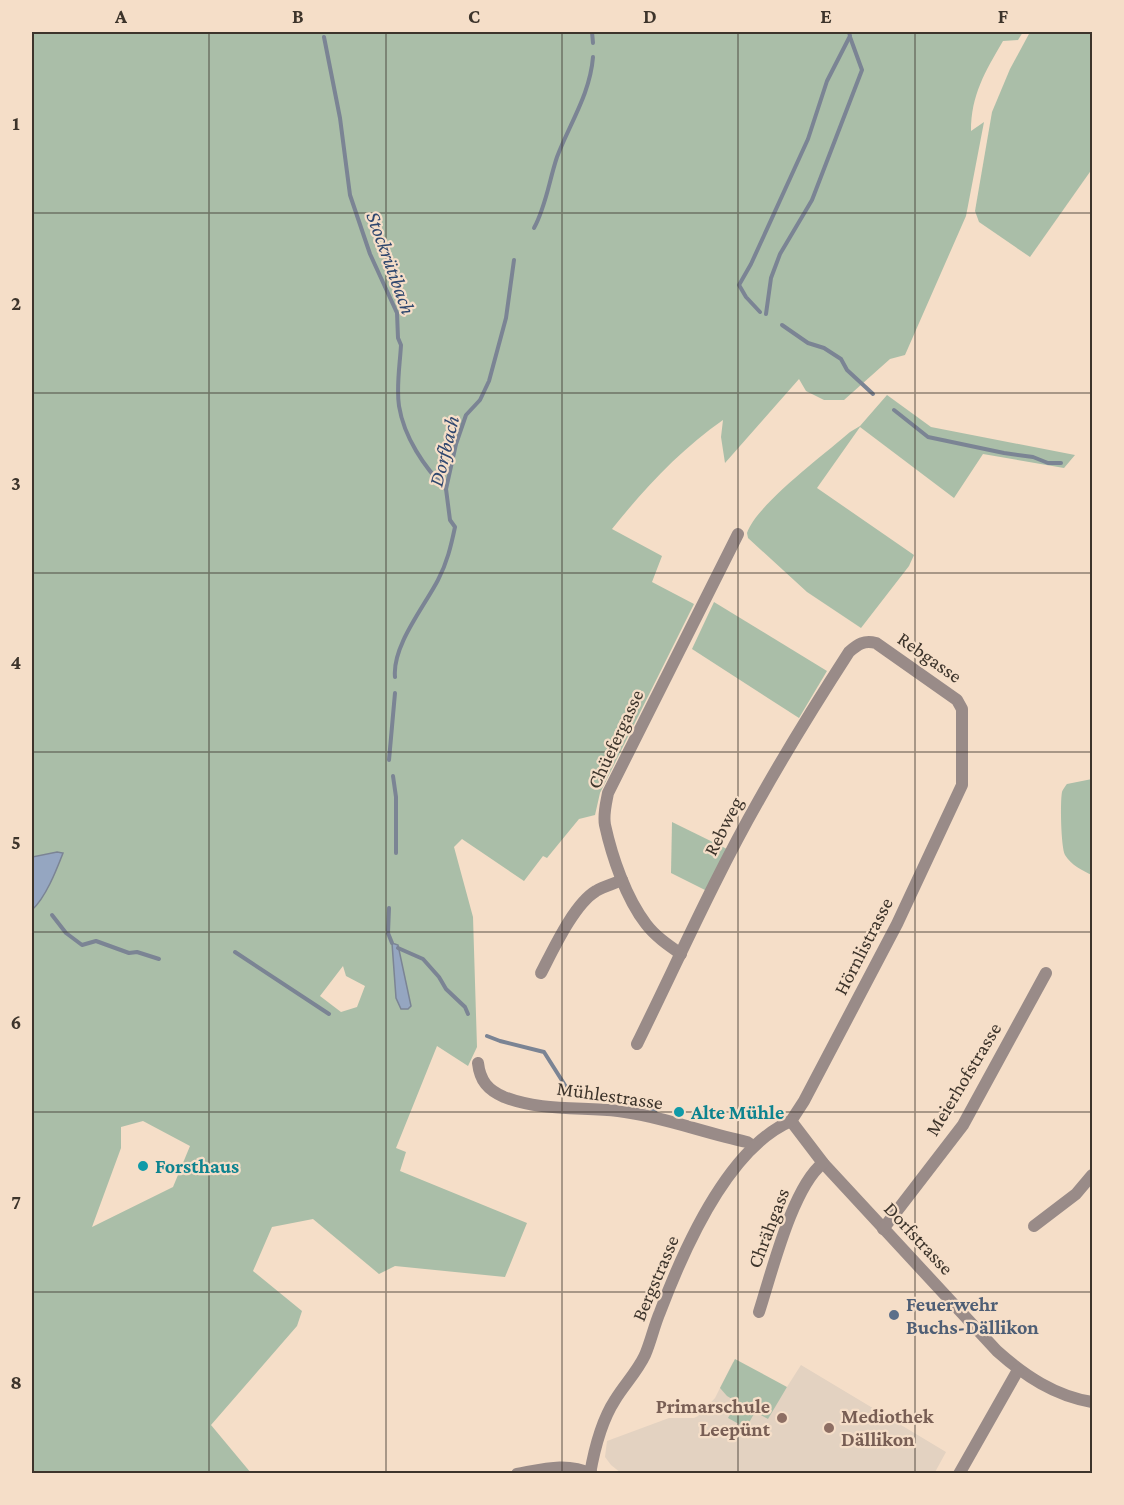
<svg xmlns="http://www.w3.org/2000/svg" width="1124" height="1505" viewBox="0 0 1124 1505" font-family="'Crimson Pro',serif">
<rect width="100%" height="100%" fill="#f5dec8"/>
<polygon fill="#e3d2c1" points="733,1362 785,1390 801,1365 946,1452 934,1474 621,1473 611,1465 605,1457 607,1441 669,1418 694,1418 698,1416 715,1398"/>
<g fill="#aabea8" fill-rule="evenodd">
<path d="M32,32h991l-5,8 -15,1c-18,31 -32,54 -32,90l13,-9 -18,94 -61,139 -15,4 -46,41h-20l-18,-9 -7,-12 -74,84 -4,-26 2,-17c-42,29 -79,69 -111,109l50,27 -10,26 42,22 -94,189 -5,22 -16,4 -32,39 -4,-2 -19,25 -62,-42 -8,8 19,70 4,130 -9,19 -31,-20 -41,102 10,4 -6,19 127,52 -22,54 -110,-11 -16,8 -66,-55 -41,8 -19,44 49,40 -5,15 -86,99 40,48h-219zM343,966l3,10 19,10 -8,21 -16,5 -21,-16zM143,1121l47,25 -17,41 -81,40 29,-79v-21z"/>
<polygon points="1030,32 1092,32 1092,169 1030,257 979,222 975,211 992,112 1010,69"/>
<path d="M887,395l44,32 144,28 -11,13 -81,-14 -29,44 -94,-71 -43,61 97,67 -5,11 -48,62 -54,-36 -59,-54 -1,-5c9,-28 78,-79 103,-101l10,-6z"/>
<polygon points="714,602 827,671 799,718 692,649"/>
<path d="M1092,779v96c-9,-4 -21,-10 -27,-20 -4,-8 -5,-53 -3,-63 0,-1 4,-7 5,-8z"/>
<polygon points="672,822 727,849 707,891 671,873"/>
<polygon points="735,1359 787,1387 768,1419 755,1412 746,1428 728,1418 737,1402 727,1396 720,1388"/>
</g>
<g fill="#95a6c1" stroke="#7b8494" stroke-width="1.5">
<path d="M57,852l6,1c-7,18 -17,44 -31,57v-53z"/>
<polygon points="392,943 398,945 411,1006 408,1009 401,1009 396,998"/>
</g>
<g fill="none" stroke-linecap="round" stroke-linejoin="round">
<g stroke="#7b8494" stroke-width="4">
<polyline points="592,32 593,43"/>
<path d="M324,37l16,81 10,77 20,59 27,59 1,25 3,7c-1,19 -5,42 -2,61 5,31 25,61 47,83"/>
<path d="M534,228c12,-22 15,-47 23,-71 13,-34 33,-63 36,-100"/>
<polyline points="760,312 746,297 739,285 751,264 808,139 827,81 850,36 849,32"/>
<polyline points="766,314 771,278 780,254 812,200 862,70 850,37"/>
<polyline points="782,325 808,343 824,348 841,359 847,370 873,394"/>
<polyline points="894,410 928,437 1004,453 1033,457 1048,463 1061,463"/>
<path d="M395,677c-3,-31 29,-70 43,-97 9,-17 13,-34 17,-53l-5,-7 -4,-31 10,-45 10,-29 14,-15 9,-19 17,-63 8,-58"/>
<polyline points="389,760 395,693"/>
<polyline points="393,776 396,797 396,853"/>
<polyline points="389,908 388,933 392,943"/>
<polyline points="52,915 66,933 82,945 96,941 129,953 137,952 159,959"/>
<polyline points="398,948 423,959 439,977 446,989 465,1007 468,1014"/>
<polyline points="235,952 329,1014"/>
<polyline points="487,1036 500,1041 544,1052 568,1090 578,1095 613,1098"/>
<polyline points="626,1100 656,1110"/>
</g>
<g stroke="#998b88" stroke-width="12">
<path d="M681,954c-13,-9 -26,-18 -35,-30 -20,-26 -34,-67 -41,-99 -2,-11 1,-21 3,-32l130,-259"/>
<path d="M541,973c12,-23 33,-69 55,-82 8,-5 18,-7 26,-11"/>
<path d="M637,1044c40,-81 77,-165 122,-244 28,-50 59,-100 90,-148 9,-8 15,-12 27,-9l81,57 5,9v76l-65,139 -93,177 -13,20"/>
<path d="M478,1063c2,18 10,27 26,34 35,14 77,10 114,14 43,5 86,22 129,31l6,4"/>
<path d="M791,1121l32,42 174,188c28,25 58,45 95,51"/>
<polyline points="1034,1226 1076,1194 1092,1175"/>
<polyline points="883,1229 963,1125 1046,973"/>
<path d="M759,1312c13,-40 33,-124 64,-149"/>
<path d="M517,1474c27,-5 49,-12 75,0"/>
<path d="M590,1474c4,-23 12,-54 25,-74 9,-15 22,-28 30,-45 6,-14 9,-29 15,-43 23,-61 68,-164 131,-191"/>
<polyline points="959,1474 1018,1370"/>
</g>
</g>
<path fill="none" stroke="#3d342b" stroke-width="1.5" stroke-opacity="0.55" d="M209,32v1442M386,32v1442M562,32v1442M738,32v1442M915,32v1442M32,213h1060M32,393h1060M32,573h1060M32,752h1060M32,932h1060M32,1112h1060M32,1292h1060"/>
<g fill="#0f9aa8" stroke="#f5dec8" stroke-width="2">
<circle cx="679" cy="1112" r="6"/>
<circle cx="143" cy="1166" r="6"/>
</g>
<circle fill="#5c6f8a" stroke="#f5dec8" stroke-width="2" cx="894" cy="1315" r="6"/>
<g fill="#8d6e63" stroke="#f5dec8" stroke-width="2">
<circle cx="782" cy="1418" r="6"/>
<circle cx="829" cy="1428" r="6"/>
</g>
<g text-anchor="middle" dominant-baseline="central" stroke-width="4.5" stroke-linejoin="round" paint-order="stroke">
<g font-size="20" fill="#3d342b" stroke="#f5dec8">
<text transform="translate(930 657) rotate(35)">Rebgasse</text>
<text transform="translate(615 739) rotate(-65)">Chüefergasse</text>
<text transform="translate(723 826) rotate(-63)">Rebweg</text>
<text transform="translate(863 946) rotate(-63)">Hörnlistrasse</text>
<text transform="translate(963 1079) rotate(-59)">Meierhofstrasse</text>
<text transform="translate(610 1095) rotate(8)">Mühlestrasse</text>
<text transform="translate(768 1228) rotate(-69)">Chrähgass</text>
<text transform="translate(919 1238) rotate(47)">Dorfstrasse</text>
<text transform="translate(655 1278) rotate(-67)">Bergstrasse</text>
</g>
<g font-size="20" font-weight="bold" fill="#0d838f" stroke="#f5dec8" text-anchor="start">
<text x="691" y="1112">Alte Mühle</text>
<text x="155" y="1166">Forsthaus</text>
</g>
<g font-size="20" font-weight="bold" fill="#4e5e75" stroke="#f5dec8" text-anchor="start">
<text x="906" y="1304">Feuerwehr<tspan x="906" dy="23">Buchs-Dällikon</tspan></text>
</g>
<g font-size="20" font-weight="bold" fill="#785e54" stroke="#f5dec8" text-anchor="end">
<text x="770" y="1406">Primarschule<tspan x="770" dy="23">Leepünt</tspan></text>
<text x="841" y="1416" text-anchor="start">Mediothek<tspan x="841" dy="23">Dällikon</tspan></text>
</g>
<g font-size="21" font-style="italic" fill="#2f476e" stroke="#f5dec8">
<text transform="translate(391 263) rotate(70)">Stockrütibach</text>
<text transform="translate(444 451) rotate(-76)">Dorfbach</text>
</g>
</g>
<rect width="1124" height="1505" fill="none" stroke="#f5dec8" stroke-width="66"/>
<rect x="33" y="33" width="1058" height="1439" fill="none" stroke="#3d342b" stroke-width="2"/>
<g font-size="20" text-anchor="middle" font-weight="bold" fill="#3d342b">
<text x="121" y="23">A</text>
<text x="298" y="23">B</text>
<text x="474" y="23">C</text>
<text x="650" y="23">D</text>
<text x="826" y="23">E</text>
<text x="1003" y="23">F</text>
<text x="16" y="130">1</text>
<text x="16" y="310">2</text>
<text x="16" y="490">3</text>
<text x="16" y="669">4</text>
<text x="16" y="849">5</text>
<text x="16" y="1029">6</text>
<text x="16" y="1209">7</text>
<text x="16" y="1389">8</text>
</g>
</svg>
